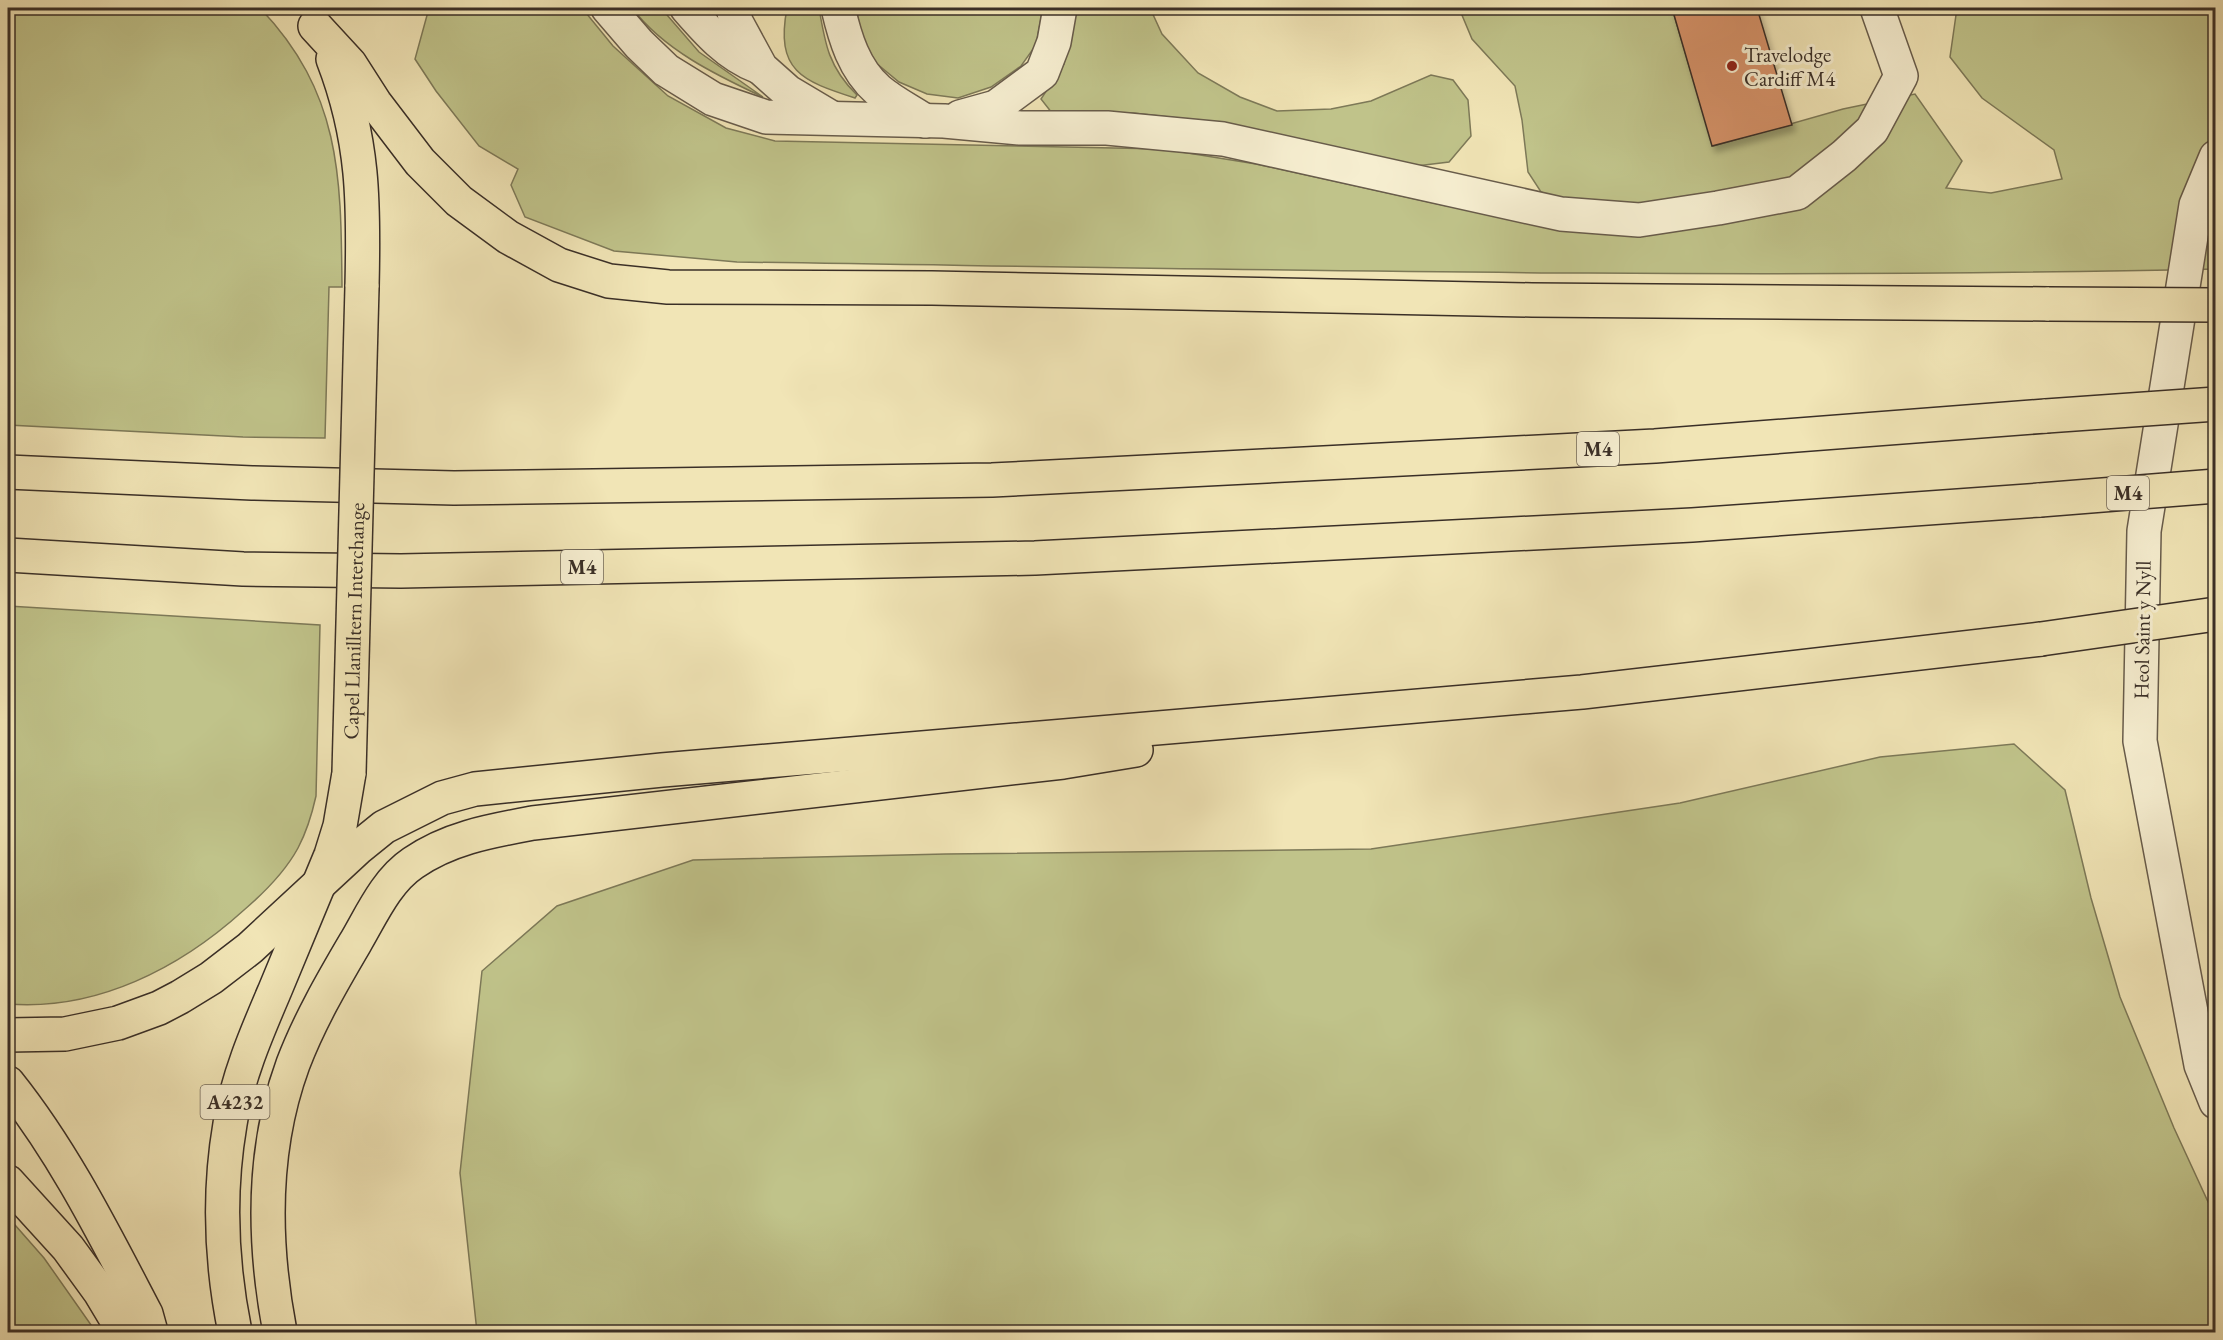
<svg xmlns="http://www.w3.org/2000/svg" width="2223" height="1340" viewBox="0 0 2223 1340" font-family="'EB Garamond',serif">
<defs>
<filter id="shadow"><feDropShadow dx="3.5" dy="6" stdDeviation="3" flood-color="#0004"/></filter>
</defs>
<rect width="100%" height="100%" fill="#f1e5b6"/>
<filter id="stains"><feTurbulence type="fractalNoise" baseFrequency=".00333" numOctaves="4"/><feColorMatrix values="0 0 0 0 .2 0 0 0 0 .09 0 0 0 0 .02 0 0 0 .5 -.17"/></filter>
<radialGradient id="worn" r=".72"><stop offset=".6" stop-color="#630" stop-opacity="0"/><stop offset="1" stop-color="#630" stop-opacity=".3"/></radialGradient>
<g fill="#c0c38a" stroke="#7d7958" stroke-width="1.5">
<path d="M8,8h252c81,85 81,168 82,279h-13l-4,151 -82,-1 -235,-12z"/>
<path d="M429,8h153l31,38 55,50 58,32 49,13 388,8 93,15 191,42 286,9 -95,-11 -81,-5 -16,-7 -13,-20 -6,-52 -7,-34 -43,-47 -13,-31h213l41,138 130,-37 72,-15 47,67 -16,27 45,5 71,-14 -8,-29 -72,-52 -32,-41 7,-49h258v261c-492,11 -985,0 -1478,-7l-123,-11 -89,-34 -14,-32 7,-16 -39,-23 -43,-55 -21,-32z"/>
<path d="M632,8h29l38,44 64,45c-47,-22 -99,-47 -131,-89z"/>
<path d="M787,8h32c6,36 10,60 38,87l-2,3c-53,-17 -80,-27 -68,-90z"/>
<polygon points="856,8 1043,8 1036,45 1021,66 991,87 958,98 927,94 899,82 876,63 862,38"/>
<polygon points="1075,8 1150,8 1162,34 1198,73 1240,97 1277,111 1331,109 1371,101 1431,75 1453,80 1468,100 1471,136 1449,162 1408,167 1205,121 1133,113 1052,113 1041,99 1064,64"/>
<path d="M8,606l312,19 -4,171c-4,18 -9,35 -18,52 -13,24 -33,44 -54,62 -64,58 -147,101 -236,94z"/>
<polygon points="2014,744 2065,790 2091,898 2120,997 2174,1128 2215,1217 2215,1332 477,1332 460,1173 482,971 557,906 693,860 946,854 1371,849 1680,803 1880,757"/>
<polygon points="8,1217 44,1258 96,1332 8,1332"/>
</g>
<polygon fill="#d49168" stroke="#3a2f27" stroke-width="1.5" filter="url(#shadow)" points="1672,8 1757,8 1792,125 1712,146"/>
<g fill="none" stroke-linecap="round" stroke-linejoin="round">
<g stroke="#685c4b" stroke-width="36">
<g id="minor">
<polyline points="608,8 639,44 666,70 713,99 766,117 944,121 1020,128 1107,128 1223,139 1561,214 1639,220 1718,208 1797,193 1844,156 1872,130 1901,76 1877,8"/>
<path d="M687,8c20,23 41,47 70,58"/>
<polyline points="733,8 736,22 761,68 788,92 830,117"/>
<path d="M838,8c7,30 16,61 40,82 14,12 32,21 47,31"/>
<polyline points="960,117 996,107 1042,73 1054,42 1060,8"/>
<polyline points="2216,157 2196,205 2144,531 2140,741 2201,1065 2216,1102"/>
</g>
</g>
<g stroke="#3a2f27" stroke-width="36">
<g id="highway">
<polyline points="315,26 350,64 375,103 420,162 459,201 508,237 559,265 609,281 668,287 932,288 1532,300 2049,304"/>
<path d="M333,59c31,80 31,145 29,228"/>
<polyline points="8,472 252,483 454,488 992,480 1655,446 2046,416"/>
<polyline points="8,555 243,569 401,571 1035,558 1692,525 2040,500"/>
<polyline points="8,1035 65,1034 118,1023 159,1008 180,997 211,978 250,948 358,848 384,827 442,798 475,789 662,770 1582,692 2041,639"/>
<path d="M8,1083c56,70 96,151 138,231l5,18"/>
<polyline points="8,1182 68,1248 100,1292 124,1332"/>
<path d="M235,1332c-14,-69 -17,-138 -5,-208 7,-46 27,-92 45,-134 19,-45 37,-90 56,-135l9,-29 9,-53"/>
<path d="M280,1332c-17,-89 -19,-181 13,-268 16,-42 39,-82 62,-121 16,-27 31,-62 58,-80 36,-25 77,-32 120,-40l530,-61 73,-12"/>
</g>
</g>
<use href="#minor" stroke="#f6eed0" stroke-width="33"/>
<use href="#highway" stroke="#f1e5b6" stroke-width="33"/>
<g stroke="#3a2f27" stroke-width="36" stroke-linecap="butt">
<g id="highway-bridge">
<polyline points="2049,304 2216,305"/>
<polyline points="2046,416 2216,404"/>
<polyline points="2040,500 2216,486"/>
<polyline points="2041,639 2216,614"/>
<path id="s1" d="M349,773l13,-486"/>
</g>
</g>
<use href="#highway-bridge" stroke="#f1e5b6" stroke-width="33"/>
</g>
<circle fill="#8f2418" stroke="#f6eed0" stroke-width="2" cx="1732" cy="66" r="6"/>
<g text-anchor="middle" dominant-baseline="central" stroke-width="6" stroke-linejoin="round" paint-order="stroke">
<g fill="#f6eed0" stroke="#72685a" stroke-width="1.5">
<rect x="1577" y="432" width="42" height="34" rx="4.5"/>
<rect x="2107" y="476" width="42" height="34" rx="4.5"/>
<rect x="561" y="550" width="42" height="34" rx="4.5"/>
<rect x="200.5" y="1085" width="69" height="34" rx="4.5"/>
</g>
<g font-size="20" font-weight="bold" fill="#3a2f27">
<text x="1598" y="449">M4</text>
<text x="2128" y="493">M4</text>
<text x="582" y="567">M4</text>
<text x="235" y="1102">A4232</text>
</g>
<g font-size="21" fill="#3a2f27" stroke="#f6eed0" text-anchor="start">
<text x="1744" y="54">Travelodge<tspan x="1744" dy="24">Cardiff M4</tspan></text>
</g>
<g font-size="21" fill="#3a2f27" stroke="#f6eed0">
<text stroke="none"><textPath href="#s1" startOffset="152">Capel Llanilltern Interchange</textPath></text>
<text transform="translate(2142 630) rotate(-89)">Heol Saint y Nyll</text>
</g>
</g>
<rect width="2223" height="1340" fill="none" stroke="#f1e5b6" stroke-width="30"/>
<rect x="9" y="9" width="2205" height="1322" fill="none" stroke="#3a2f27" stroke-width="3"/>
<rect x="15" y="15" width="2193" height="1310" fill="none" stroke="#3a2f27" stroke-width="1.5"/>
<rect width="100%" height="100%" filter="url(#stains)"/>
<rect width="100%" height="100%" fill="url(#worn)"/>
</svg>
